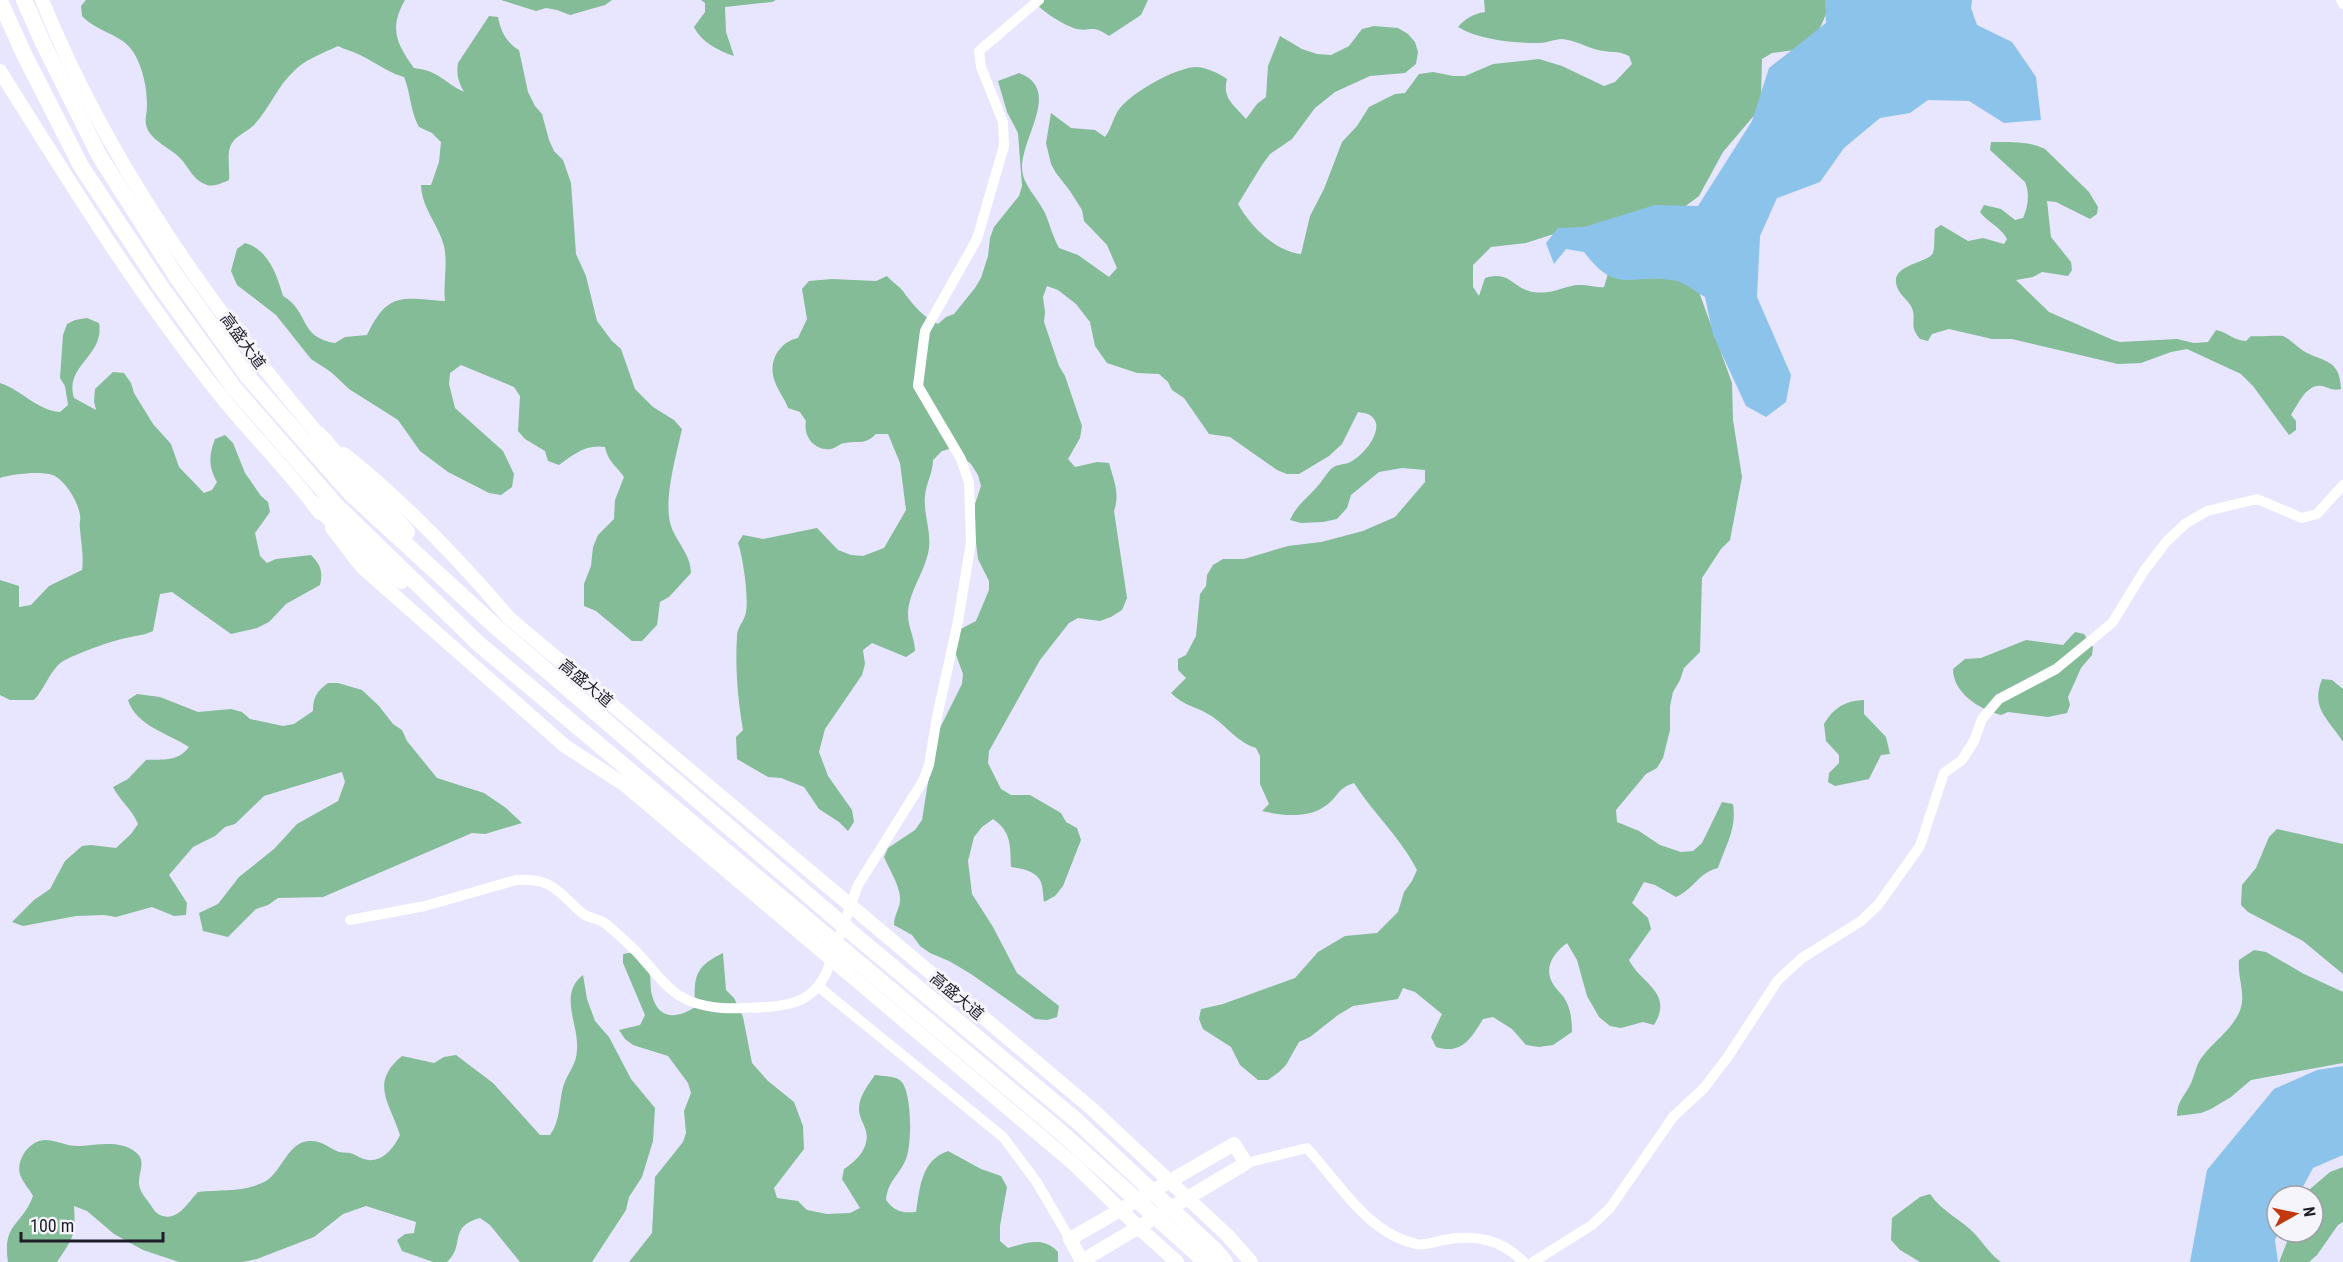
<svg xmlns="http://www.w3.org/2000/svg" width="2343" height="1262" viewBox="0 0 2343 1262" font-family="'Roboto Condensed','Noto Sans SC',sans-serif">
<rect width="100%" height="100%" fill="#e8e5fe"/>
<g fill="#83bc96">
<path d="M86,0h319c-16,28 -9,43 9,68 26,3 29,14 50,24 -5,-10 -8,-16 -6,-29l31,-47 9,1c3,15 8,25 21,33l9,42 7,14 7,8 7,26 5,11 9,9 8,23 5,71 10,22 11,45 15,20 9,8 14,40 18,18 21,13 8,9c-6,27 -19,72 -11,97 6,17 20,29 20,47l-22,24 -9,5 -3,23 -15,16h-10l-36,-30 -12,-5v-22l7,-18 2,-19 5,-12 16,-16 1,-19 9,-23c-8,-12 -16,-15 -19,-30 -19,-3 -31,7 -46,18l-11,-4 -3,-10 -20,-12 -7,-8 2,-35 -6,-9 -53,-22 -11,8 -1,11 6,24 48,43 11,23 -2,13 -11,8 -12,-2 -41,-21 -28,-21 -22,-31 -49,-31 -18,-17 -20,-13 -35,-44 -39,-30 -6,-14 6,-22 8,-6c23,6 32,32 38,53 27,16 15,41 52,47l10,-6 22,-2c21,-44 35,-37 78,-34 -2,-18 3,-37 -1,-55 -6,-23 -22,-37 -23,-61h10l8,-23 2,-20 -9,-9 -13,-6c-9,-16 -8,-33 -15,-50 -17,-5 -29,-15 -44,-22 -7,-4 -15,-5 -22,-9 -15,7 -34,14 -45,26 -16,15 -24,37 -39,53 -8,8 -20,11 -24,22 -3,10 0,22 -1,33 -7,3 -15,7 -22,5 -13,-4 -18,-17 -26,-26 -9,-10 -29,-18 -34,-31 -3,-8 0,-14 0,-22 0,-19 -4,-37 -13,-53 -11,-19 -36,-20 -52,-37l-1,-10z"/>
<polygon points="501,0 612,0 605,5 570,15 557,10 546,8 536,11"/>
<path d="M701,0h75l-4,2 -47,5 1,25 8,24c-15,-5 -33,-14 -40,-29l11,-15v-9z"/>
<path d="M1034,0h114l-7,15 -32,21c-18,-12 -17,-4 -32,-7 -10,-2 -40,-20 -43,-29z"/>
<path d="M1484,0h344l-1,12 -7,16 -25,22 -23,3 -10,6 -1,39 -4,14 -34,40 -24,44 -20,15 -11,5 -99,13 -43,14 -35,4 -18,18v22l6,9 6,-18c26,-8 26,10 48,14 21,3 31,-7 47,-7 9,0 16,3 24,2l6,-20 14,-19 75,44 33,91 1,37 9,57 -12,63 -9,9 -19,29 -2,74 -16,16 -4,12 -7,12 -3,14v24l-7,28 -6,10 -11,6 -30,36 1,12 22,9 21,14 21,7 12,-1 9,-8 20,-41 11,2c4,24 -7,41 -15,64 -20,5 -24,21 -42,29l-21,-12 -11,-3 -12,21 16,15 3,11 -22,31c12,24 45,32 25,65l-11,-3 -22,6 -11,-2 -11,-9 -12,-21 -10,-36 -10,-17c-13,10 -24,24 -14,41 4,7 11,11 14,19 4,9 5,19 5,29l-19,13 -14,2 -13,-2 -14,-16 -19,-12 -10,2c-12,20 -22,36 -47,28l-5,-10 11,-23 -27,-22 -12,-4 -5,11 -45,7 -15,9 -28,22 -11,5 -13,23 -7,7 -11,8h-10l-18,-15 -9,-18 -28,-18 -4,-10 2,-10 22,-5 72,-26 23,-26 27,-16 32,-3 21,-21 6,-20 8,-11 5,-11c-16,-32 -44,-57 -63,-87 -16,5 -15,12 -26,21 -18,15 -45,12 -66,7l7,-7 -9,-20v-28l-4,-8c-17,-5 -29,-21 -43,-31 -14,-10 -30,-11 -42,-24l15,-15 -8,-8v-11l8,-4 10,-19 4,-42 6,-8 1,-11 6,-10 10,-6h21l44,-13 33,-4 42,-11 32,-14 30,-35v-12l-23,-2 -23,4 -28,23 -4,13 -10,11 -14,3 -22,1 -11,-3c6,-14 16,-21 26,-32 6,-6 9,-13 15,-19 6,-5 10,-4 17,-6 13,-5 31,-26 28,-40 -3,-9 -10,-10 -18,-11l-16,32 -13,12 -30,18h-12l-10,-4 -47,-33 -21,-3 -25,-36 -12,-8 -4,-8 -9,-8 -22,-1 -30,-10 -12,-17 -5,-24 -14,-18 -18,-14 -11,-4 -4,11 2,15 -1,10 15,44 6,10 17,50 -2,12 -12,21 7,8 22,-5 12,1c5,18 11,30 5,48l13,87 -5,12 -11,7 -11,4 -22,-3 -9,5 -29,37 -51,91 -1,12 13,26 10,6h19l31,18 5,9 11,6 4,12 -18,46 -8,10 -11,6c-1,-6 -1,-14 -3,-20 -4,-11 -20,-14 -30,-15 -1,-21 1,-35 -18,-48l-11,8 -8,10 -6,24 4,33 21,33 24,46 42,33 -2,11 -10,3 -12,-1 -64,-45 -22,-13 -19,-8 -10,-7 -8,-11 -18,-10c0,-11 7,-18 6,-28 -1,-13 -11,-28 -16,-40l4,-9 27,-18 7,-10 10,-63 7,-27 23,-46 1,-10 -12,-33 4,-9 21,-11 13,-31v-9l-11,-22 -4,-32 1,-23 6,-18 -3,-11 -7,-11 -18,-16 -11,3 -9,9c0,13 -7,23 -8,36 -2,21 9,40 2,61 -5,19 -19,37 -19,58 0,12 7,24 7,36l-9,6 -34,-14 -9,7 2,14 -3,11 -37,54 -6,23 9,24 24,34 2,12 -6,9 -9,-9 -20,-13 -15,-22 -23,-9 -13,-1 -31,-18 -1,-22 7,-7c-5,-30 -8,-62 -6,-93 0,-9 5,-13 8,-21 5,-13 -2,-59 -7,-73l5,-8 20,4 54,-11 21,22 13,5 12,1 21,-8 22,-38 -6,-47 -12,-29h-12c-13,12 -16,6 -31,9 -5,0 -9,5 -14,6 -17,2 -28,-13 -25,-28l-6,-9 -12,-4c-3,-9 -10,-17 -13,-26 -8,-20 4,-40 23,-44l9,-19 -5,-30 7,-8 23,-2 44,2 11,-5c6,7 14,11 18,18 10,13 18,23 33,30l8,-7 8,-3 21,-26 6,-10 7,-22 2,-18 4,-11 25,-31 3,-10 -4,-53 -11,-21 -9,-31 21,-8c43,16 3,63 3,94 0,18 16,31 23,46 5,12 8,24 14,35l19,7 31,22 8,-9 -10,-23 -23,-24 -2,-11 -12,-19 -14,-18 -5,-9 -5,-21 5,-30 20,15 24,2 10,7c7,-9 8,-20 15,-29 13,-16 56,-41 77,-41 11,1 21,6 30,12 -5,20 7,26 19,40l11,-15 9,-7 2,-31 12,-30 22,13 15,5 14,1 18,-9 13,-17 12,-3 24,2 10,6 7,8 3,10 -2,12 -11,9 -35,3 -35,16 -20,16 -23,31 -22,15 -8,11 -24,39c12,22 37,47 63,50l9,-38 14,-27 18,-47 15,-16 12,-19 26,-13 10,-1 14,-19 14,-2 20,4h12l28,-12 46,-5 23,7 42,20 11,-4 17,-18 -3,-8c-11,-6 -20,-3 -31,-6 -12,-3 -23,-10 -36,-11 -7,0 -15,4 -23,4 -25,0 -60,-3 -81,-16 8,-9 15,-13 27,-15z"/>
<path d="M1991,142c17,0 39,-1 54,7l44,43 9,15 -1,7 -7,5 -34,-17 -9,-1 4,36 20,25 1,8 -4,6 -26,-4 -9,5 -17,3 33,32 64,28 7,2 57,-3 17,4 14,-1 8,-12c11,2 18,11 30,11l5,-5c7,1 27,-1 32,0 7,3 13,10 19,14 20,13 38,7 39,39 -8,2 -11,-1 -19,-3 -15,-3 -24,18 -31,29l5,6v9l-7,5 -36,-49 -12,-12 -54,-25 -16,3 -30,11 -23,1 -106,-25h-20l-43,-10 -17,5 -4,7 -8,-2c-12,-15 -3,-17 -8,-31 -3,-7 -11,-12 -14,-19 -12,-25 30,-25 35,-36 2,-6 1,-17 2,-24l6,-4 27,16 15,-3 21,6 3,-5c-6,-12 -20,-17 -27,-27l4,-7 17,4 14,11 8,-2c5,-11 7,-25 2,-36l-35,-32z"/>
<path d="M87,318l12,5c6,33 -35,42 -25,75l22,12 -2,-9 1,-12 18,-17 11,1 7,10 3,10 19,31 18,20 8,23 25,26 8,-3 5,-8c-9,-16 -8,-27 -2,-43l10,-4 8,8 12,30 16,23 7,6 2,10 -15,21 5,23 7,7 9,-4 35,-4c10,10 12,17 9,30l-34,19 -17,18 -12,6 -26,6 -59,-42 -12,2 -7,37c-8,4 -14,4 -22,6 -18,3 -50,15 -66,23 -14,7 -20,29 -31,40h-24l-10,-5v-115l19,6v21l12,-2 18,-19 33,-16c2,-14 -1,-27 -2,-41 -1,-5 1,-10 0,-14 -2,-13 -13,-32 -25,-39 -10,-6 -44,-2 -55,2v-95c22,7 36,27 60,29l8,-7 -3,-19 -5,-8 3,-43 4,-11 8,-4z"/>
<path d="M2075,632l9,2 9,13 -1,8 -11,13 -13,29 2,8 -3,8 -19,4 -40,-5 -7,3c-22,-6 -48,-22 -48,-46l12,-10 16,-1 45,-18 37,5z"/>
<path d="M2322,679l10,1 11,9v53c-14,-23 -33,-33 -21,-63z"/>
<path d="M328,683h10l24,7 17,16 14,18 9,6 5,11 30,37 47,15 22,15 16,15 -37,11 -13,-1 -149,64 -45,1 -10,7 -12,4 -28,28 -25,-6 -4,-18 19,-9 21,-27 35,-28 23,-25 41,-23 7,-19 -3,-10 -78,24 -29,28 -10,3 -10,9 -22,11 -24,28 18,28 -1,12 -12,1 -22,-9 -36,10 -12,-2 -28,1 -53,10 -11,-4 22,-22 16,-11 15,-28 17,-15 9,-1 25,3 15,-14 7,-10c-6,-15 -18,-23 -25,-37l15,-8 18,-19c17,-1 32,2 43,-13 -21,-14 -53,-21 -61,-47l9,-6 23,3 38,15 33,-3 11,3 8,7 33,7 11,-2 19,-13c0,-14 4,-20 15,-28z"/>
<path d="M1864,700v14l22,23 4,17 -9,1 -12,24 -34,7 -7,-4 1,-9 10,-10v-8l-13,-14 -2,-17c9,-16 22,-24 40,-24z"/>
<polygon points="2277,829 2343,844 2343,974 2303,941 2248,912 2241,905 2242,885 2256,868 2269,837"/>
<path d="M2254,950l12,2 38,22 39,18v71l-92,17 -20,17 -20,12 -10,4 -24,3c0,-14 6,-18 12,-29 6,-10 6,-21 13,-30 11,-15 27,-25 36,-42 10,-19 -1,-36 1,-55z"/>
<path d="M635,952c4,7 14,16 15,24 1,6 0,12 2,19 6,25 25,24 43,12 -1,-30 -1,-40 28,-54l3,37 8,8 9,19 9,46 16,18 26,21 9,24 1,23 -30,39 3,10 21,3 9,9 20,4 23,-1 10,-5 -18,-29 2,-10c12,-8 26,-21 22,-38 -2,-7 -7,-14 -7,-22 0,-13 9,-24 16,-34 7,1 17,1 23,4 15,6 14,67 8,80 -7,17 -18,21 -20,41 9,12 16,13 30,12 4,-24 5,-52 32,-61l33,18 20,7 6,11 -7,39v15l8,7c19,-5 35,-12 50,4v10h-429l23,-29 3,-56 28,-35 3,-9 -2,-22 7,-18 -3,-10 -20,-27 -35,-11 -8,-6 -6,-9 21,-5 5,-10 -22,-52v-9z"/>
<path d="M583,975l4,24 8,22 14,16 22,42 24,29 -2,33 -11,36 -13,20 -3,13 -34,52h-72l-30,-37 -10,-7c-33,9 -14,27 -33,44h-14l-31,-11 -5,-11 8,-6 9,-1 2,-11 -50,-16 -23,8 -29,23 -57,22 -14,3h-64l-36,-12 -29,-16 -27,-23 -13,-5c2,30 -1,32 -17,56h-49c-6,-39 14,-36 25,-66 -3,-6 -9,-12 -12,-19 -7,-15 8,-37 24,-37 12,0 23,7 35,6 17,-1 39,-6 54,5 14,9 4,21 5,33 1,8 6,13 11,20 2,3 5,8 8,10 19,10 29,-11 40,-22 23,-3 46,1 68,-11 16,-10 22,-39 43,-40 13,-1 20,7 30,11 5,1 10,0 14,2 3,1 5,3 8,4 18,8 32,-8 39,-23 -10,-32 -31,-52 2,-79l32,7 10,-6 12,-2 37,28 47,52h10c10,-13 9,-32 13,-48 4,-14 14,-22 14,-38 2,-25 -19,-55 6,-74z"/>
<polygon points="2343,1167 2343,1222 2338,1225 2317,1255 2309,1262 2279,1262 2291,1232 2313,1232 2313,1196 2303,1195 2330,1172"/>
<path d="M1930,1194c12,18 31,25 45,40 9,10 15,20 26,28h-81l-20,-12 -9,-10 1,-22 28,-21z"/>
</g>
<g fill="#8cc3eb">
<path d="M1825,0h147l-1,8 6,17 35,17 24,35 5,43 -37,3 -35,-22 -41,-1 -18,13 -30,5 -36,30 -24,34 -43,16 -17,38 -3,61 34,78 -5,27 -20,15 -20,-11 -33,-71 -8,-38c-9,-5 -22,-16 -33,-17 -44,-6 -55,15 -88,-28l-18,-3 -12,15 -8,-21 12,-15 26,-1 71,-22 43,1 54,-85 17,-53 57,-45z"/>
<polygon points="2343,1066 2343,1155 2313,1168 2298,1196 2277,1196 2277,1232 2279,1232 2275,1240 2278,1262 2190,1262 2207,1170 2274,1089 2317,1070"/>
</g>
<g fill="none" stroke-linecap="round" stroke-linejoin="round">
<g stroke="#fff" stroke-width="10">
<polyline points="2341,0 2343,4"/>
<path d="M350,920l75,-14 91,-26c37,-2 41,11 66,33 7,6 17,5 24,11 13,11 26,22 37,35 14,15 26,34 47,42 24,10 51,7 77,6 28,-2 46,-8 59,-33l32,-89 65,-104 6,-16 8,-48 21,-96 13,-79 -2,-59 -8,-24 -43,-73 7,-55 52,-92 27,-93 -1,-24 -22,-55 -2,-16 60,-51"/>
<polyline points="819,987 1003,1137 1036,1181 1070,1239"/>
<path d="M1246,1163l61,-15c32,35 60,85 109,96 8,2 19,-2 27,-4 33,-6 57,-1 81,22"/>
<polyline points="1533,1262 1592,1225 1610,1208 1673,1117 1704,1088 1727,1058 1778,980 1802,958 1861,921 1878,905 1920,846 1944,773 1962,760 1974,741 1982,719 1999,699 2056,669 2112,623 2144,571 2166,542 2185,524 2207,511 2257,499 2302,518 2317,514 2343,485"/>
</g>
<g stroke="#fff" stroke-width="14">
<path d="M42,0c65,160 165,303 276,434l8,6"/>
<path d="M0,71c69,110 138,223 220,324 32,40 69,76 100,118"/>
<path d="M344,454c60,48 115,105 165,164l582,490 136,127 24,27"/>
<polyline points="332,528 362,567 565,746 625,785 1075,1165 1138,1227 1177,1262"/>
<polygon points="1234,1144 1246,1163 1082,1261 1070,1239"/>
</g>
<g stroke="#fff" stroke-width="16">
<polyline points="24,0 43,43 100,157 176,276 248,377 350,493 496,627 857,937 1077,1121 1214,1249 1225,1262"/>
<polyline points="0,1 24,54 81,166 161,287 234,388 336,505 479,644 1063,1134 1206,1262"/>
<polyline points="318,434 407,532"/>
<polyline points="314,504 375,561 401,581"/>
</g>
</g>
<g text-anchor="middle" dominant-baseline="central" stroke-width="6" stroke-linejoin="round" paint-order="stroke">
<g font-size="16" fill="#1e1d28" stroke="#f6f5fb">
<text transform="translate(243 341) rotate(54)">高盛大道</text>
<text transform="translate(586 683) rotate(40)">高盛大道</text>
<text transform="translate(957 996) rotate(40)">高盛大道</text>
</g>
</g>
<g transform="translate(2295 1214) rotate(81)"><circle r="28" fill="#f6f5fb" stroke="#a09fa7" stroke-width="1.5"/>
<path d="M0-4.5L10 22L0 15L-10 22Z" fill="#c2390e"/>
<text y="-9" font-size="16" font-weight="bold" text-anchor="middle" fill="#1e1d28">N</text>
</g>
<path d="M21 1232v9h142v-9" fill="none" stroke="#1e1d28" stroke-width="3"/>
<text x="30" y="1232" font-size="18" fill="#1e1d28" stroke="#f6f5fb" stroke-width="4.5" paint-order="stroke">100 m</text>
</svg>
